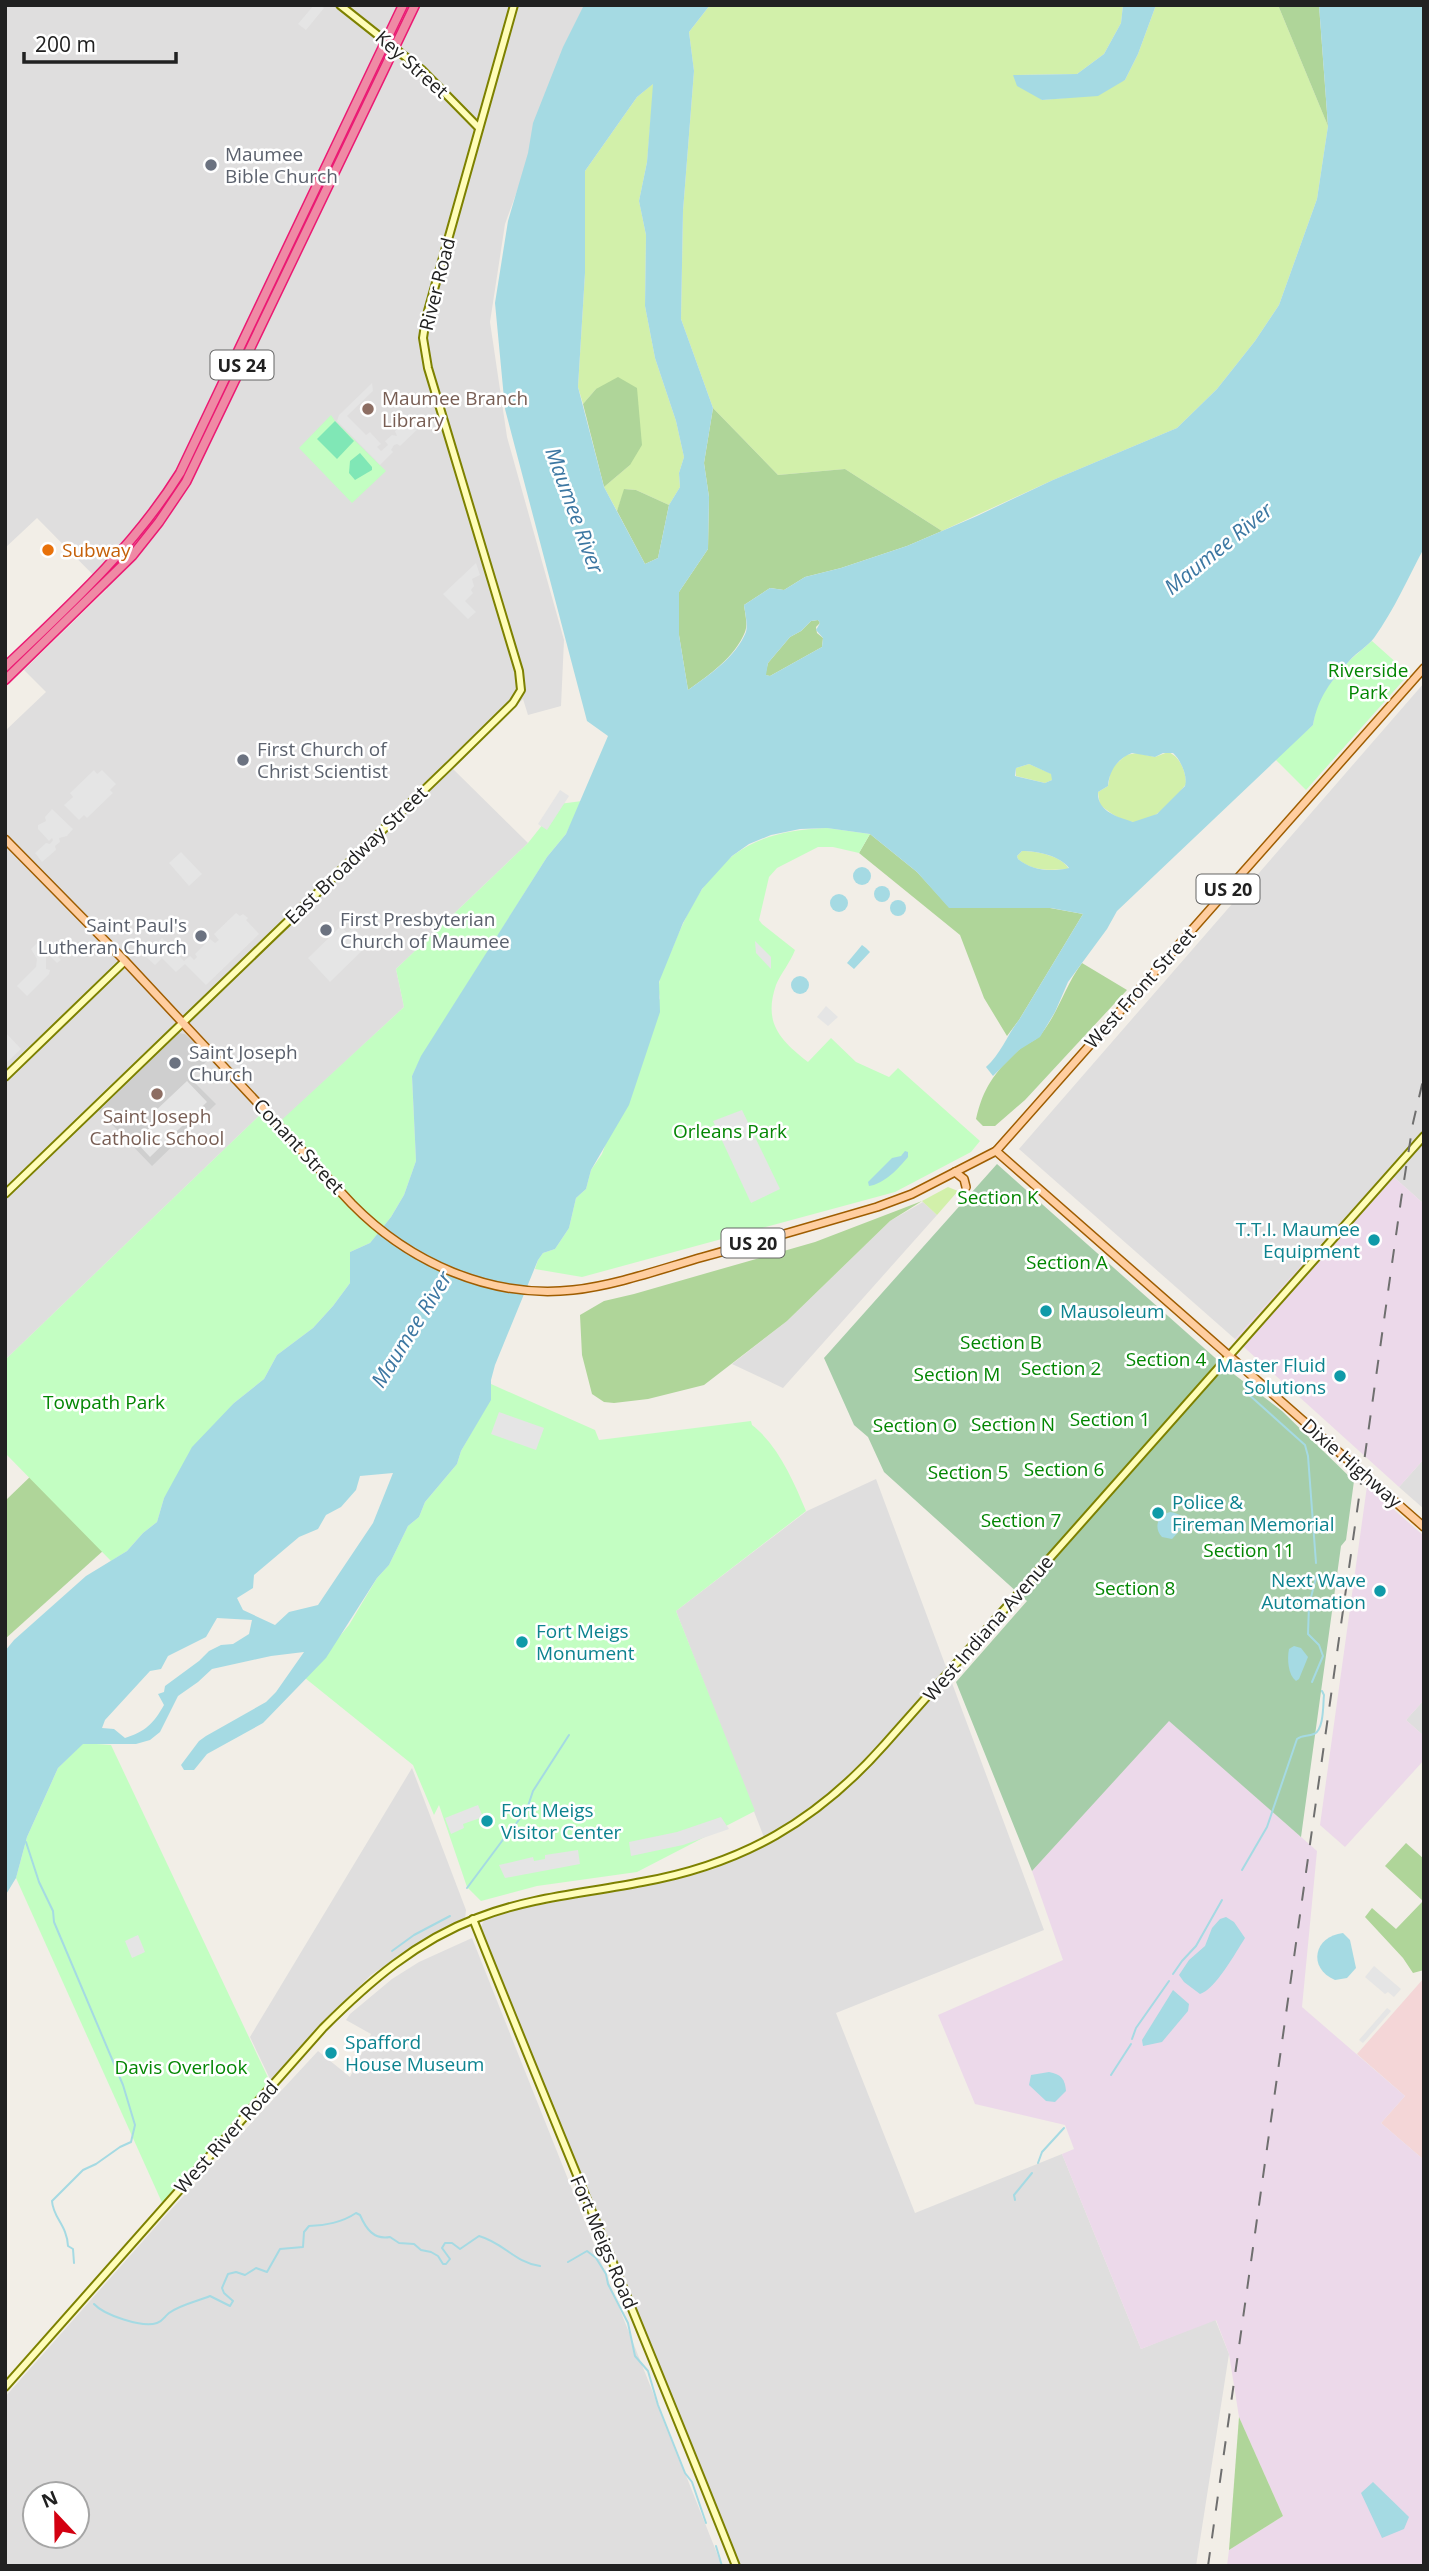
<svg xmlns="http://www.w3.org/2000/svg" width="1429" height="2571" viewBox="0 0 1429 2571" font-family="'Open Sans',sans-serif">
<rect width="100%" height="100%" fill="#f2eee7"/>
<g fill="#dfdede" fill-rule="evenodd">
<polygon points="5,5 585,5 505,224 490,322 507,437 564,640 561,706 528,715 523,699 453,769 528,843 396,969 404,1007 274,1128 260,1115 5,1360 5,838 8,835 5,832 5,731 46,692 24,670 107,589 37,518 5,548"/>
<polygon points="1424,683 1424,1204 1387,1171 1235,1339 1019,1149"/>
<polygon points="923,1202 937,1215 783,1388 732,1364 787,1321 890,1221"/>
<polygon points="1424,1459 1424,1509 1399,1487"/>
<polygon points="876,1479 1044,1930 836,2013 915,2213 1062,2154 1141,2349 1215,2319 1229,2354 1196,2566 740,2566 480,1929 484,1920 518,1909 674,1880 714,1869 767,1845 676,1611 807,1511"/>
<polygon points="1424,1700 1424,1736 1406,1720"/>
<polygon points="412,1768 466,1910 465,1919 419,1942 371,1975 317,2028 271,2081 250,2037"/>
<path d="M472,1938l250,628h-717v-169l161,-182 152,-164 32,26 21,-43 -25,-14 4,-6 42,-35 27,-17zM35,2494h42v42h-42z"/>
</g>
<polygon fill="#f4d6d7" points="1424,1978 1424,2160 1381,2123 1405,2096 1357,2054"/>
<g fill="#ecd9ea">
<polygon points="1387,1171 1424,1204 1424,1459 1399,1487 1235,1339"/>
<polygon points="1367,1486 1424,1536 1424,1700 1406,1720 1424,1736 1424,1760 1345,1847 1320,1825"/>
<polygon points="1169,1720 1317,1851 1302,2007 1405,2096 1381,2123 1424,2160 1424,2566 1227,2566 1229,2550 1283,2516 1239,2417 1229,2354 1216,2320 1141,2349 1062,2154 1074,2149 1065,2125 975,2104 938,2015 1063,1960 1032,1871"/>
</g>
<polygon fill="#cfcfcf" points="179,1033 185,1034 210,1058 190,1078 216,1104 152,1166 99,1111"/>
<g fill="#d2f0aa">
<polygon points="710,5 1123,5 1121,23 1104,54 1077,74 1013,75 1042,100 1065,98 1125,80 1138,54 1156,5 1278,5 1328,126 1317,199 1279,305 1255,341 1217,389 1177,428 1053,480 942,531 845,469 778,475 713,408 681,319 683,211 694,71 689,32"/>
<polygon points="654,83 647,162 639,201 646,235 645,306 655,358 676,421 684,457 679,473 680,487 669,505 636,490 625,489 617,511 604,487 630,465 596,389 583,404 578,387 585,273 585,171 637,97"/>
<path d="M1168,752c12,4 18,20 18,32 -11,15 -32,39 -52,38 -12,0 -25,-10 -34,-17l-2,-13 10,-6 3,-17 15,-14 11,-2 18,4z"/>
<polygon points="1029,764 1052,774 1052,780 1045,783 1016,776 1016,768"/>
<path d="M1022,851c15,0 40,5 47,18 -19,1 -36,3 -51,-10l-1,-3z"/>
<polygon points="948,1187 958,1191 937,1215 922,1201"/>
</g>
<g fill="#afd599">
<polygon points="1278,5 1319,5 1328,126"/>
<polygon points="618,377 637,388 642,445 630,465 604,487 583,404 596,389"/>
<path d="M713,408l65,67 67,-6 97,62 -35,15 -66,22 -36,9 -21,13 -14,-2 -26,17c1,8 4,20 1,27 -10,25 -36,43 -57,58l-9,-55v-43l29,-43 1,-52 -5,-34z"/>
<polygon points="624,489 636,490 669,505 658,558 645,564 617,511"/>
<polygon points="818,620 820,623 816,627 817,633 823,638 822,647 770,676 765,675 768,663 790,637 801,631 811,621"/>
<polygon points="870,834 917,872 950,908 1050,908 1083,914 1019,1020 1007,1036 984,998 960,935 859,853"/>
<path d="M1082,963l45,27 -102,110 -30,26h-12l-7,-7c7,-32 20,-49 45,-71 6,-5 17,-8 21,-15 17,-22 23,-47 40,-70z"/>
<polygon points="922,1201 890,1221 787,1321 704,1385 648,1399 614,1403 604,1402 592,1394 582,1355 580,1315 604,1301 634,1294 815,1242"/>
<polygon points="35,1472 114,1541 5,1639 5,1501"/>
<polygon points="1406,1843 1424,1859 1424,1970 1413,1973 1403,1958 1365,1917 1372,1908 1396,1929 1423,1901 1385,1866"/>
<polygon points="1239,2417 1283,2516 1229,2550"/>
</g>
<polygon fill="#a6cda9" points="997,1164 1231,1372 1282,1411 1354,1481 1346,1540 1341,1546 1301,1837 1169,1721 1032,1871 956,1682 1027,1601 884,1472 868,1437 854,1425 824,1358"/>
<g fill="#c3fec2">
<polygon points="331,415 335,421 386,471 352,503 299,448"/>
<polygon points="1372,641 1409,674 1306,790 1275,759 1313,725 1316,707 1323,692 1350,660"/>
<polygon points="582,801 566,834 547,857 422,1056 412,1076 416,1161 404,1195 391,1217 370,1243 350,1252 350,1283 333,1306 313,1328 277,1355 264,1379 234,1403 164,1498 157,1522 143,1533 127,1551 111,1561 5,1453 5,1360 260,1115 274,1127 404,1007 396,969 528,843 559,804"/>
<path d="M827,828l43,6 -11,19 -26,-6h-15l-41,21 -8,9 -10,43 3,4 33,26c-5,13 -14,23 -19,35 -13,38 4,55 32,77l23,-24 25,24 33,15 9,-9 82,73 -9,11 -76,40 -313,85 -47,-8 3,-9 5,-7 12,-4 14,-21 7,-30 10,-9 5,-19 11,-16 58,-156c-5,-18 6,-34 13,-51 32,-79 65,-116 154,-119z"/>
<path d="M491,1384l104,46 4,10 152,-19 1,4c26,20 42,57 54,86l-130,100 79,200 -118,61 -100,14 -56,15 -14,-14 -28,-82 -5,10 -21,-50 -108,-87 44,-53 28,-47 12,-13 19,-39 11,-9 6,-15 32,-38 4,-13 29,-51z"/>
<polygon points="83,1743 111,1745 272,2086 164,2207 16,1878 27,1837 58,1768"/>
</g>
<g fill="#80e7b6">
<polygon points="335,421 354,441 337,459 317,439"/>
<polygon points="360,453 372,467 372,470 355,480 349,473 350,461"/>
</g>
<g fill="#e5e5e5">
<polygon points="314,5 320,5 324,8 306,30 298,24"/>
<polygon points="372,383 373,391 347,416 366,435 370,432 381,444 377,447 381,451 388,445 385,441 392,435 397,436 395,431 410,417 415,418 420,427 400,446 397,444 394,445 391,450 393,452 380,465 337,421 339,415"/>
<polygon points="476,563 480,575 472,579 474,586 471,590 473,593 465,601 476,612 468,619 443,594"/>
<polygon points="94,770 97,774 102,770 116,784 110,790 113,793 87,818 84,815 79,820 64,805 73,797 70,793"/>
<polygon points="560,790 569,796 547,830 538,824"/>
<polygon points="52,809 73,829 67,836 59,838 60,842 55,846 56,850 42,862 35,853 46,843 50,844 53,840 52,838 49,841 38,829 38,825 46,821 45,817"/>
<polygon points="181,852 202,874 189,886 169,863"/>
<polygon points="236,913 240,916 243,914 248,918 246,920 259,934 206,985 185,964 176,972 162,958 155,965 144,955 162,938 184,961 190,956 194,960 197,957 195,954 210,939 215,943 219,940 214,934"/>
<polygon points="341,926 347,933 353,928 369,944 330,982 308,958"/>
<polygon points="41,939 61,960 57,963 46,952 46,969 50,970 49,974 27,996 17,986 36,967 37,959 31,949"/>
<polygon points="755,941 771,957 771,969 756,953"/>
<polygon points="826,1006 838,1017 828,1026 817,1017"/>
<polygon points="5,1032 21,1049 5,1064"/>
<polygon points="187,1081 207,1102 150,1157 135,1141 157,1121 152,1114"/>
<polygon points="742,1110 780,1189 751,1203 713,1121"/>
<polygon points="499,1412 544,1428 536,1450 491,1434"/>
<polygon points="478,1805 483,1817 463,1824 464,1828 451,1834 445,1818"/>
<polygon points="721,1817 729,1829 683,1845 631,1856 629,1842 677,1832"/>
<polygon points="578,1850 580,1864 505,1878 499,1865 533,1857 534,1861 545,1859 545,1855"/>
<polygon points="138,1935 145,1952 132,1958 125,1941"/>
<polygon points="1374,1966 1401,1989 1394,1997 1388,1992 1385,1994 1365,1977"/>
<polygon points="1387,2008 1391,2011 1363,2043 1359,2040"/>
</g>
<g fill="#a5dae3" fill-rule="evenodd">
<path d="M584,5h126l-21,27 5,39 -11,140 -2,108 32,89 -9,55 5,34 -1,52 -29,43v43l9,55c21,-15 48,-33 58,-58 2,-7 -1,-20 -2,-27l26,-17 14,2 21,-13 36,-9 66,-22 70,-30 76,-36 124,-52 40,-39 38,-48 24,-36 38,-106 11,-73 -9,-121h105v543c-16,30 -30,62 -50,90 -7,9 -17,14 -24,22 -19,21 -32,37 -37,65l-196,186 -10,18 -39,53 -13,30 -15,25 -21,13 -26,26 -7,-9c15,-13 21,-32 33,-47l64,-106 -32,-6h-102l-32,-36 -47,-38 -43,-6 -27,1 -29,6 -22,9 -17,12 -30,33 -19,34 -24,59 1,30 -31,93 -38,65 -5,19 -10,9 -7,30 -14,21 -12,4 -5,7 -43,105 -4,15v20l-30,51 -4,13 -32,38 -6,15 -11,9 -19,39 -12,13 -51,80 -63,65 -56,31 -13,16h-10l-3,-5 18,-24 7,-5 60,-34 10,-10 28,-40 -33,4 -59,13 -14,13 -20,14 -18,36 -10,8 -14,4h-53l-25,24 -31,69 -11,41 -11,18v-245l9,-11 72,-64 41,-25 16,-18 14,-11 7,-24 28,-51 42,-44 30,-24 13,-24 36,-27 20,-22 17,-23v-31l20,-9 21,-26 13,-22 12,-34 -4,-85 9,-20 126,-199 19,-23 42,-98 -21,-15 -82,-312 -10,-106 13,-82 20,-68 5,-30 30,-76zM653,84l-6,78 -8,39 7,34 -1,71 10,52 21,63 8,36 -5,16 1,14 -11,18 -11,53 -13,6 -41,-77 -26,-100 7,-114v-102l52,-74zM818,620l2,3 -4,7 7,8 -1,9 -52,29 -4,-1 2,-12 22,-26 11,-6 10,-10zM1132,753l23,4 8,-4h10c8,7 15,24 12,33l-28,28 -24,8c-15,-5 -36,-10 -35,-30l10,-6c1,-15 10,-28 24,-33zM1029,764l22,10 1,6 -7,3 -30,-7 1,-8zM1022,851c16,0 38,5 47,17 -17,4 -37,3 -51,-9l-1,-3zM393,1473l-20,50 -55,82 -29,7 -14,13 -32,-15 -6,-12 16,-10 1,-13 45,-38 19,-8 8,-14 15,-8 15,-17 4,-14zM217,1618l35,2 -3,14 -16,10 -12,1 -12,6 -10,10 -34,25 -1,6 -6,2 6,11c-10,18 -19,27 -39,33l-11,-9 -12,-1 3,-8 45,-49 11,-2 7,-13 38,-19z"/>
<polygon points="1123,5 1156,5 1138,54 1125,80 1098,96 1042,100 1017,86 1013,75 1077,74 1104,54 1121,23"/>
<circle cx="862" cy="876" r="9"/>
<circle cx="882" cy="894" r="8"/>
<circle cx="839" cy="903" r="9"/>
<circle cx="898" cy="908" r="8"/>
<polygon points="862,945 866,948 861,953 866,948 870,952 854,969 847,963"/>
<circle cx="800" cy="985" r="9"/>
<path d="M905,1151l3,1v5c-10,12 -24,27 -39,29l-1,-4 24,-24 9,-2z"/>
<path d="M1170,1512c11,1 22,11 22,21l-10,-5 -10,11 -10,-2c-9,-10 -4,-22 8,-25z"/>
<path d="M1294,1646l7,2 7,9 -9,22 -3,2c-8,-6 -9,-22 -7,-32z"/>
<path d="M1226,1917l8,5 11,16c-9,14 -30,52 -45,56l-16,-12 -5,-7 10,-15 16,-14 7,-18 8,-9z"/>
<path d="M1343,1933l7,7 6,28 -9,10 -12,2c-28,-12 -21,-44 8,-47z"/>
<polygon points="1173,1990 1189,2004 1188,2011 1162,2042 1143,2046 1142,2040"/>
<path d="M1049,2072c12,2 16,7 17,19l-11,11 -9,-1 -17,-16 2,-10z"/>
<polygon points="1373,2482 1409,2517 1404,2529 1382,2538 1361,2493"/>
</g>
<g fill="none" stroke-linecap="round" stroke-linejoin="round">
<g stroke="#a5dae3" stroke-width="2">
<polyline points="1247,1393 1305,1445 1308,1456 1316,1563"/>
<polyline points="1312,1682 1323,1656 1319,1645 1308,1634 1309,1605 1317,1574"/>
<polyline points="512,1829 527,1809 533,1791 569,1735"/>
<path d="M26,1842l13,40 14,29 1,11 69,163 12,40 -4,17 -11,5 -24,17 -13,6 -31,31c1,17 15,24 16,45l5,3 1,14"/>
<path d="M1242,1870l25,-43 30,-88c6,-5 10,-2 17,-5 10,-4 9,-30 10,-39l-2,-4"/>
<polyline points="467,1888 505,1837"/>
<polyline points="392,1951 414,1935 450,1916"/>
<polyline points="1173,1974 1182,1961 1196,1946 1222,1900"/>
<polyline points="1132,2039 1136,2028 1169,1981"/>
<polyline points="1111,2075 1131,2044"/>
<polyline points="1038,2163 1042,2152 1064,2128"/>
<polyline points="1015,2200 1014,2195 1032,2173"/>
<polyline points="568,2262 587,2251 596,2258 606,2274 608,2284 628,2323 635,2356 648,2371 658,2405 685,2473 692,2482 706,2523"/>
<path d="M94,2304c10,11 48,24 63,19 6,-2 7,-6 12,-10 10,-8 29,-12 41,-17l20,10 3,-5 -9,-8 -2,-5 6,-14 8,-2 9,3 11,-7 11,4 13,-23 23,-2 1,-15 5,-6c15,0 34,-4 47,-13l4,2c6,14 14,25 30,22l9,6 15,1 7,6 10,2 7,4 5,8h3l4,-5 -8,-11 3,-5h7l8,6 19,-13c25,7 35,26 61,30"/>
<polyline points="716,2546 722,2566"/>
</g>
<g stroke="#7d8100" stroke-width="10">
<g id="secondary">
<polyline points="340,5 422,70 479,128"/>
<polyline points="5,1077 125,961"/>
<polyline points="5,1194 450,765 513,703 521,690 519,671 428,368 423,338 426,318 514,5"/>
<path d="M473,1919c86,216 177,430 263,647"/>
<path d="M5,2387l318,-359c46,-46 93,-87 154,-110 53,-21 110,-25 165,-36 101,-18 175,-61 243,-138l539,-608"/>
</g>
</g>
<g stroke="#9f5d00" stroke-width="10">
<g id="primary">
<path d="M5,839l120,122 227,243c57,58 138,95 221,86 44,-5 88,-21 130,-33 58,-16 116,-33 174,-50l35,-13 84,-43 428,-483"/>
<polyline points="996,1151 1424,1527"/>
<polyline points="955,1172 964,1179 966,1187"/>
</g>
</g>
<g stroke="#eb1a73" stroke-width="11">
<g id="highway">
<path d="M5,667c63,-60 129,-120 175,-194l223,-468"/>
<polyline points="5,680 132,556 159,522 186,482 415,5"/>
</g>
</g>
<use href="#secondary" stroke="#fffdb9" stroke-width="6"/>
<use href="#primary" stroke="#ffcea0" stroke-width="7"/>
<use href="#highway" stroke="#ef8aa5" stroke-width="8"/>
<polyline stroke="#6f6f6f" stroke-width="2" stroke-dasharray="14 14" stroke-linecap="butt" points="1208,2566 1401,1200 1413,1123 1424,1076"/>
</g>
<g fill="#6b7280" stroke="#fff" stroke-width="2.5">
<circle cx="211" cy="165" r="7"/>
<circle cx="243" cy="760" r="7"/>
<circle cx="326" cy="930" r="7"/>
<circle cx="201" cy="936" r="7"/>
<circle cx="175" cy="1063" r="7"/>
</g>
<g fill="#8d6e63" stroke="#fff" stroke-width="2.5">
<circle cx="368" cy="409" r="7"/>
<circle cx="157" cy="1094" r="7"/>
</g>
<circle fill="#e8710a" stroke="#fff" stroke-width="2.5" cx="48" cy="550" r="7"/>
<g fill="#0f9aa8" stroke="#fff" stroke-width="2.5">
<circle cx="1374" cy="1240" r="7"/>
<circle cx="1046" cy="1311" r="7"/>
<circle cx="1340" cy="1376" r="7"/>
<circle cx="1158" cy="1513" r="7"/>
<circle cx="1380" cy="1591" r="7"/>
<circle cx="522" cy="1642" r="7"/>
<circle cx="487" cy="1821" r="7"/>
<circle cx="331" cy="2053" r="7"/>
</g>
<g text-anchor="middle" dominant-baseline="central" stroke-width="5" stroke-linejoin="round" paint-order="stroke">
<g fill="#fff" stroke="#646464" stroke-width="2">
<rect x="210.5" y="350.5" width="63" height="29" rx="5"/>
<rect x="1196.5" y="874.5" width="63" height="29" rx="5"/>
<rect x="721.5" y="1228.5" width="63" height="29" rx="5"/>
</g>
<g font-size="18" font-weight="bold" fill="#212121">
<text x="242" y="365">US 24</text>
<text x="1228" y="889">US 20</text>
<text x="753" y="1243">US 20</text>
</g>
<g font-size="19" fill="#212121" stroke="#fff">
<text transform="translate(412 64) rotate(42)">Key Street</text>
<text transform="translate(437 284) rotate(-76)">River Road</text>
<text transform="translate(356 855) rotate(-44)">East Broadway Street</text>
<text transform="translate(1140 988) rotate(-48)">West Front Street</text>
<text transform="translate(299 1146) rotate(47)">Conant Street</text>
<text transform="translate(1352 1463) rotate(41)">Dixie Highway</text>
<text transform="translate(988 1628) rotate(-49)">West Indiana Avenue</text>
<text transform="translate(226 2137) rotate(-48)">West River Road</text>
<text transform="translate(604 2242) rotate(67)">Fort Meigs Road</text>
</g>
<g font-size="19" fill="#5b616d" stroke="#fff" text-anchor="start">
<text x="225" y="154">Maumee<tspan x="225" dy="22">Bible Church</tspan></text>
<text x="257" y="749">First Church of<tspan x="257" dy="22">Christ Scientist</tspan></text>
<text x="340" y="919">First Presbyterian<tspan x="340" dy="22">Church of Maumee</tspan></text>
<text x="187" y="925" text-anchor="end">Saint Paul's<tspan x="187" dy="22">Lutheran Church</tspan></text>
<text x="189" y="1052">Saint Joseph<tspan x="189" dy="22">Church</tspan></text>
</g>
<g font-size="19" fill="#785e54" stroke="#fff" text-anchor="start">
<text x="382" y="398">Maumee Branch<tspan x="382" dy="22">Library</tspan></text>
<text x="157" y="1116" text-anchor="middle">Saint Joseph<tspan x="157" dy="22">Catholic School</tspan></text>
</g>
<g font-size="19" fill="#c56008" stroke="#fff" text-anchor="start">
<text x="62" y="550">Subway</text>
</g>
<g font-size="19" fill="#038603" stroke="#fff">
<text x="1368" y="670">Riverside<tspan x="1368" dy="22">Park</tspan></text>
<text x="730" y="1131">Orleans Park</text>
<text x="998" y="1197">Section K</text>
<text x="1067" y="1262">Section A</text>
<text x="1001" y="1342">Section B</text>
<text x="1166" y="1359">Section 4</text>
<text x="1061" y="1368">Section 2</text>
<text x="957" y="1374">Section M</text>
<text x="104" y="1402">Towpath Park</text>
<text x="1110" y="1419">Section 1</text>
<text x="1013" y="1424">Section N</text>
<text x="915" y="1425">Section O</text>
<text x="1064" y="1469">Section 6</text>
<text x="968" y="1472">Section 5</text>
<text x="1021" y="1520">Section 7</text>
<text x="1249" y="1550">Section 11</text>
<text x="1135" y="1588">Section 8</text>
<text x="181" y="2067">Davis Overlook</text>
</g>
<g font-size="19" fill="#0d838f" stroke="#fff" text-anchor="start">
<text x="1360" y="1229" text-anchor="end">T.T.I. Maumee<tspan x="1360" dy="22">Equipment</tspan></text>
<text x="1060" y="1311">Mausoleum</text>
<text x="1326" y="1365" text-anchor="end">Master Fluid<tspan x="1326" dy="22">Solutions</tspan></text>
<text x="1172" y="1502">Police &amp;<tspan x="1172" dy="22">Fireman Memorial</tspan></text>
<text x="1366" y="1580" text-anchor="end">Next Wave<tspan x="1366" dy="22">Automation</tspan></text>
<text x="536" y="1631">Fort Meigs<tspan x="536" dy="22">Monument</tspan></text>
<text x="501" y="1810">Fort Meigs<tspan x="501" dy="22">Visitor Center</tspan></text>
<text x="345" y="2042">Spafford<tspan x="345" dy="22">House Museum</tspan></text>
</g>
<g font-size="21" font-style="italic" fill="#3c77a2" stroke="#fff">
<text transform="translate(575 510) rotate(70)">Maumee River</text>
<text transform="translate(1218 548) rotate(-39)">Maumee River</text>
<text transform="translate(411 1329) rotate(-58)">Maumee River</text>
</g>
</g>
<rect width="1429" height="2571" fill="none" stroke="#212121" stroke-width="14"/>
<g transform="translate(56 2515) rotate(338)"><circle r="33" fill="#ffffff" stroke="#a6a6a6" stroke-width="2"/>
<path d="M0-5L12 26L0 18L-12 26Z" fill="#d30011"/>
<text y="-10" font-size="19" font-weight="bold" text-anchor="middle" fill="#212121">N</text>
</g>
<path d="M24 52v10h152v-10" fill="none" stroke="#212121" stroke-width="3.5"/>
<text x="35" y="52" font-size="21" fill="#212121" stroke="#ffffff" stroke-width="5" paint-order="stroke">200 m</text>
</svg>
